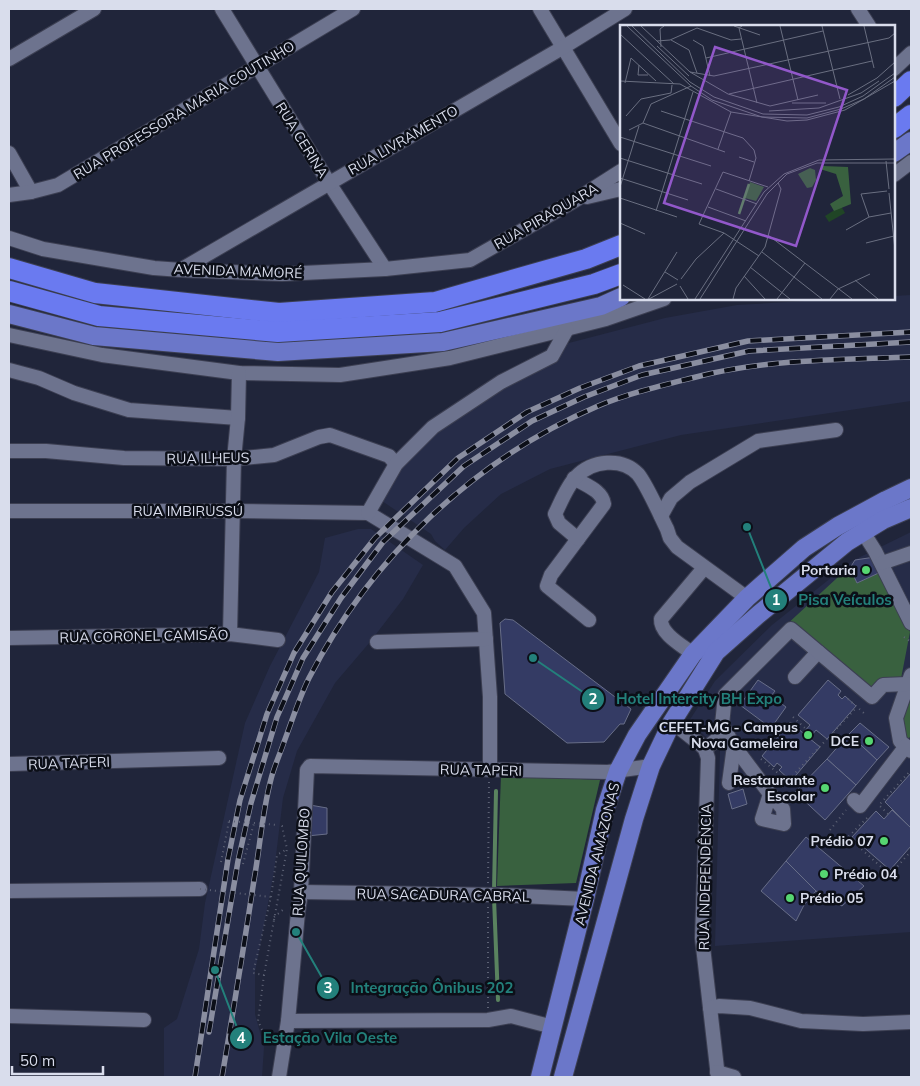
<svg xmlns="http://www.w3.org/2000/svg" width="920" height="1086" viewBox="0 0 920 1086" font-family="Mulish,sans-serif">
<rect width="100%" height="100%" fill="#20253a"/>
<g fill="#262c48">
<polygon points="911,295 911,401 681,435 550,469 501,494 464,528 445,550 435,541 431,534 382,501 394,472 430,436 565,344 665,318 737,305 838,299 894,299 894,296"/>
<polygon points="358,529 371,529 423,565 403,599 370,642 335,683 297,751 283,798 274,872 255,972 255,1014 264,1047 262,1077 164,1077 164,1028 177,1019 199,949 205,903 245,723 270,666 319,572 325,538"/>
<polygon points="911,532 911,932 715,946 720,750 689,721 715,681 772,625 852,561"/>
</g>
<g fill="#39613f">
<polygon points="850,568 857,583 883,571 910,632 900,684 872,697 784,627 837,578"/>
<polygon points="911,685 911,736 907,740 900,720"/>
<polygon points="501,775 600,780 576,883 497,886"/>
</g>
<g fill="none" stroke-linecap="round" stroke-linejoin="round">
<g stroke="#5a835f" stroke-width="4">
<polyline points="494,891 496,791"/>
<polyline points="494,898 498,1000"/>
</g>
</g>
<g fill="#343b64" stroke="#686e88">
<polygon points="875,557 883,571 857,583 850,568 855,560"/>
<polygon points="505,619 513,620 631,709 624,724 620,724 604,742 567,743 505,694 500,623"/>
<polygon points="758,680 775,691 771,696 786,707 771,728 740,705"/>
<polygon points="828,680 841,691 838,695 842,699 845,696 856,706 827,739 816,730 812,735 809,738 820,747 791,781 779,770 782,767 777,763 774,767 762,756 790,722 803,733 810,725 798,715"/>
<polygon points="860,723 889,747 877,760 849,734"/>
<polygon points="849,734 877,760 856,785 827,759"/>
<polygon points="827,759 856,785 825,820 795,792"/>
<polygon points="911,773 911,828 885,802"/>
<polygon points="743,789 747,804 732,809 728,794"/>
<polygon points="310,805 327,808 327,834 307,836"/>
<polygon points="892,810 911,828 911,846 890,870 852,837 876,811 884,819"/>
<polygon points="806,837 864,886 842,906 816,891 786,861"/>
<polygon points="786,861 816,891 804,905 796,921 761,891"/>
</g>
<g fill="none" stroke-linecap="round" stroke-linejoin="round">
<g stroke="#3c3f52" stroke-width="16">
<g id="minor">
<polyline points="222,9 329,183 385,269"/>
<polyline points="540,9 621,144"/>
<polyline points="858,9 869,26"/>
<polyline points="9,59 94,9"/>
<polyline points="894,69 911,53"/>
<polyline points="9,153 31,192"/>
<polyline points="894,175 911,162"/>
<polyline points="9,195 31,192 58,185 353,9"/>
<polyline points="587,197 621,189"/>
<polyline points="9,238 43,249 154,268 181,270 282,274 385,269 470,260 574,201 621,171"/>
<polyline points="182,269 562,48 625,9"/>
<polyline points="9,335 102,355 239,373 340,375 450,358 606,319 664,299"/>
<polyline points="9,370 39,378 74,393 129,410 238,418"/>
<polyline points="9,451 46,451 124,458 234,459 274,455 319,437 330,435 389,456 396,464"/>
<path d="M574,478c11,7 28,12 30,26l-53,71 -4,11 42,34"/>
<polyline points="9,511 233,511 368,513"/>
<polyline points="368,513 455,566 484,613 490,697 490,770"/>
<polyline points="368,513 396,464 433,427 501,382 552,356 567,329"/>
<polyline points="661,516 671,498 690,482 758,441 836,430"/>
<polyline points="863,532 875,551 911,623"/>
<path d="M578,539l-19,-16 -4,-9c6,-12 12,-28 21,-37 16,-17 46,-20 62,-3 9,11 22,41 29,55l3,9 7,9 70,51"/>
<polyline points="882,563 911,553"/>
<polyline points="230,634 234,459 238,418 239,373"/>
<polyline points="9,638 230,634 278,640"/>
<polyline points="377,642 486,639"/>
<path d="M693,654c-10,-8 -33,-20 -32,-35l43,-51"/>
<polyline points="911,675 896,718 900,741 911,751"/>
<polyline points="795,677 818,652"/>
<polyline points="672,722 701,745 705,749 708,758 702,938 718,1077"/>
<polyline points="734,746 770,794 783,809 784,824 762,819 770,794"/>
<polyline points="705,749 726,732"/>
<polyline points="9,764 219,758"/>
<polyline points="729,783 734,746 722,725 725,695 791,629 872,697 883,685 907,684"/>
<polyline points="854,800 860,806 906,746"/>
<polyline points="9,891 200,889"/>
<polyline points="301,892 500,895 585,899"/>
<polyline points="710,1008 719,1006 750,1008 801,1021 863,1024 911,1022"/>
<polyline points="9,1016 144,1020"/>
<polyline points="288,1021 488,1020 511,1016 553,1027"/>
<polyline points="717,1072 734,1077"/>
<polyline points="279,1077 288,1021 298,912 301,892 307,770 310,766 608,772 651,766"/>
</g>
</g>
<g stroke="#3c3f52" stroke-width="20">
<g id="major">
<polyline points="894,153 911,141"/>
<polyline points="9,314 94,336 278,352 443,342 601,306 621,297"/>
<polyline points="540,1077 585,899 605,810 618,771 637,735 693,654 747,598 804,548 838,526 886,500 911,488"/>
<polyline points="563,1077 634,819 651,766 672,722 716,652 759,614 847,542 883,520 911,508"/>
</g>
</g>
<g stroke="#3c3f52" stroke-width="22">
<g id="highway">
<polyline points="894,97 911,81"/>
<polyline points="894,128 911,115"/>
<polyline points="9,268 95,293 279,313 435,302 586,259 621,245"/>
<polyline points="9,291 99,316 278,332 440,322 594,284 621,274"/>
</g>
</g>
<g stroke="#5d6275" stroke-width="2" stroke-dasharray="1 4" stroke-linecap="butt">
<polyline points="904,637 911,642"/>
<polyline points="848,699 865,714"/>
<polyline points="793,717 806,729"/>
<polyline points="761,759 779,774"/>
<polyline points="782,787 857,707"/>
<polyline points="888,814 879,805 911,770"/>
<polyline points="867,818 848,837 890,875 911,851"/>
<polyline points="830,830 846,810"/>
<polyline points="221,862 229,821"/>
<polyline points="243,864 254,823"/>
<polyline points="488,883 489,782"/>
<polyline points="271,897 277,855 287,849"/>
<polyline points="488,907 488,1008"/>
<polyline points="274,917 284,909"/>
<polyline points="274,920 287,849 282,826 278,825"/>
<polyline points="264,975 258,1021 264,1034 271,1039"/>
</g>
<use href="#minor" stroke="#6d738e" stroke-width="14"/>
<use href="#major" stroke="#6b77c9" stroke-width="18"/>
<use href="#highway" stroke="#6a7af0" stroke-width="20"/>
<g stroke="#8a8ea0" stroke-width="5.5">
<g id="rail">
<polyline points="209,1032 238,861 251,803 277,717 303,658 341,598 383,542 464,466 532,421 584,397 642,375 749,351 911,342"/>
<polyline points="195,1077 228,859 240,800 267,714 294,653 332,592 375,538 458,458 527,412 580,388 639,366 748,341 911,332"/>
<path d="M222,1077c11,-65 22,-131 32,-197 6,-33 8,-67 17,-101 3,-12 9,-25 13,-37 8,-21 15,-44 25,-64 61,-119 165,-219 289,-272 31,-13 66,-21 98,-29 70,-18 144,-17 215,-20"/>
</g>
</g>
<use href="#rail" stroke="#0c0f18" stroke-width="4" stroke-dasharray="11" stroke-linecap="butt"/>
<g stroke="#5d6275" stroke-width="2" stroke-dasharray="1 4" stroke-linecap="butt">
<polyline points="229,821 278,825"/>
<polyline points="200,889 271,897 253,973 264,975 274,920"/>
</g>
</g>
<g fill="#56d671" stroke="#0c0f18" stroke-width="2">
<circle cx="866" cy="570" r="5"/>
<circle cx="808" cy="735" r="5"/>
<circle cx="869" cy="741" r="5"/>
<circle cx="825" cy="788" r="5"/>
<circle cx="884" cy="841" r="5"/>
<circle cx="824" cy="874" r="5"/>
<circle cx="790" cy="898" r="5"/>
</g>
<g text-anchor="middle" dominant-baseline="central" stroke-width="5" stroke-linejoin="round" paint-order="stroke">
<g font-size="14" fill="#d9ddec" stroke="#0c0f18">
<text transform="translate(184 110) rotate(-31)">RUA PROFESSORA MARIA COUTINHO</text>
<text transform="translate(302 140) rotate(58)">RUA CERINA</text>
<text transform="translate(403 140) rotate(-30)">RUA LIVRAMENTO</text>
<text transform="translate(546 216) rotate(-30)">RUA PIRAQUARA</text>
<text transform="translate(238 271) rotate(2)">AVENIDA MAMORÉ</text>
<text transform="translate(208 458) rotate(-1)">RUA ILHEUS</text>
<text x="188" y="511">RUA IMBIRUSSÚ</text>
<text transform="translate(144 636) rotate(-1)">RUA CORONEL CAMISÃO</text>
<text transform="translate(69 763) rotate(-2)">RUA TAPERI</text>
<text transform="translate(481 770) rotate(1)">RUA TAPERI</text>
<text transform="translate(597 854) rotate(-76)">AVENIDA AMAZONAS</text>
<text transform="translate(301 862) rotate(-86)">RUA QUILOMBO</text>
<text transform="translate(705 877) rotate(-89)">RUA INDEPENDÊNCIA</text>
<text transform="translate(443 895) rotate(1)">RUA SACADURA CABRAL</text>
</g>
<g font-size="14" font-weight="bold" fill="#d9ddec" stroke="#0c0f18" text-anchor="end">
<text x="856" y="570">Portaria</text>
<text x="798" y="727">CEFET-MG - Campus<tspan x="798" dy="16">Nova Gameleira</tspan></text>
<text x="859" y="741">DCE</text>
<text x="815" y="780">Restaurante<tspan x="815" dy="16">Escolar</tspan></text>
<text x="874" y="841">Prédio 07</text>
<text x="834" y="874" text-anchor="start">Prédio 04</text>
<text x="800" y="898" text-anchor="start">Prédio 05</text>
</g>
</g>
<g transform="translate(620 25)">
<rect width="275" height="275" fill="#20253a"/>
<path d="M221,181l4,7 -16,9 -4,-6z" fill="#204526"/>
<path d="M203,141l25,1 3,37 -17,7 -4,-7 13,-8 -7,-22 -16,-5zM190,143l5,2 1,10 -4,7 -5,1 -9,-14zM130,157l14,5 -8,14 -11,-3z" fill="#39613f"/>
<path fill="none" stroke="#5a835f" stroke-width="2.5" d="M119,189l10,-30"/>
<path fill="none" stroke="#6a6f81" stroke-width="1" d="M7,1l64,60 21,14 50,17 45,1 34,-9 23,-10 31,-22M12,1l58,56 24,15 49,17 44,1 32,-8 24,-11 32,-23M21,1l49,46 38,22 42,12 48,-11M114,1l26,9M122,1l-3,2 18,75M160,1l18,74M202,1l18,73M244,1l10,42M0,9l54,50M51,15l18,10 8,23M73,15l10,6 7,30M37,16l13,-1 27,-12 34,12 10,-1M37,21l32,30M41,22l-1,-18 4,-3M86,33l117,-27M19,40l-1,10h10M70,47l24,4 175,-38 6,-5M0,56l60,3 51,28 56,9 20,-1 38,-10 50,-29M5,58l6,-25 25,23M109,69l143,-33M228,70l29,-17 18,-16M172,78h34M41,86l82,27 11,12 2,8 -7,23M149,86l50,-3 42,-15 18,-12M6,91l15,-17 30,-6 1,-8M23,98l82,29M9,105l14,-7 8,-19 40,-18M0,112l91,29M98,124l13,-37M119,132l15,5M0,133l82,26M266,136l3,28M0,153l68,22M0,162l19,-61M96,164l41,15M269,168l6,57M0,173l57,19M88,182l38,14M36,186l37,-119M249,192l-8,-23 26,-3M0,198l25,11M226,205l23,-13 22,-4M148,210l84,64M246,218l28,-7M142,227l60,47M139,231l-35,-23 -25,-9 24,-52 45,15M130,242l40,32M45,247l13,8M124,251l21,23M61,254l15,-20 28,-26M235,255l23,19M3,260l22,14M60,261l8,13M28,274l29,-47M29,274l28,-15M75,274l69,-107 20,-18 35,-14 76,-1M80,274l67,-105 20,-20 30,-11h78M113,274l3,-11 29,-41 16,-58 -3,-6M157,274l28,-36M210,274l8,-10 32,-15"/>
<path fill="#9258ca" fill-opacity="0.15" stroke="#9258ca" stroke-width="2.5" d="M95,22l132,43 -51,156 -132,-43z"/>
<rect width="275" height="275" fill="none" stroke="#d9ddec" stroke-width="2.5"/>
</g>
<path fill="none" stroke="#23807b" stroke-width="2" d="M747 527L776 600M533 658L593 699M296 932L328 988M215 970L241 1038"/>
<g fill="#23807b" stroke="#0c0f18" stroke-width="2">
<circle cx="747" cy="527" r="5"/>
<circle cx="533" cy="658" r="5"/>
<circle cx="296" cy="932" r="5"/>
<circle cx="215" cy="970" r="5"/>
<circle cx="776" cy="600" r="12"/>
<circle cx="593" cy="699" r="12"/>
<circle cx="328" cy="988" r="12"/>
<circle cx="241" cy="1038" r="12"/>
</g>
<g font-size="15" text-anchor="middle" font-weight="bold" fill="#fff">
<text x="776" y="605">1</text>
<text x="593" y="704">2</text>
<text x="328" y="993">3</text>
<text x="241" y="1043">4</text>
</g>
<g font-size="15" text-anchor="middle" font-weight="bold" fill="#23807b" stroke="#0c0f18" stroke-width="5" stroke-linejoin="round" paint-order="stroke">
<text x="845" y="605">Pisa Veículos</text>
<text x="699" y="704">Hotel Intercity BH Expo</text>
<text x="432" y="993">Integração Ônibus 202</text>
<text x="330" y="1043">Estação Vila Oeste</text>
</g>
<rect width="920" height="1086" fill="none" stroke="#d9ddec" stroke-width="20"/>
<path d="M12 1066v8h91v-8" fill="none" stroke="#d9ddec" stroke-width="2.5"/>
<text x="20" y="1066" font-size="15" fill="#d9ddec" stroke="#0c0f18" stroke-width="4" paint-order="stroke">50 m</text>
</svg>
